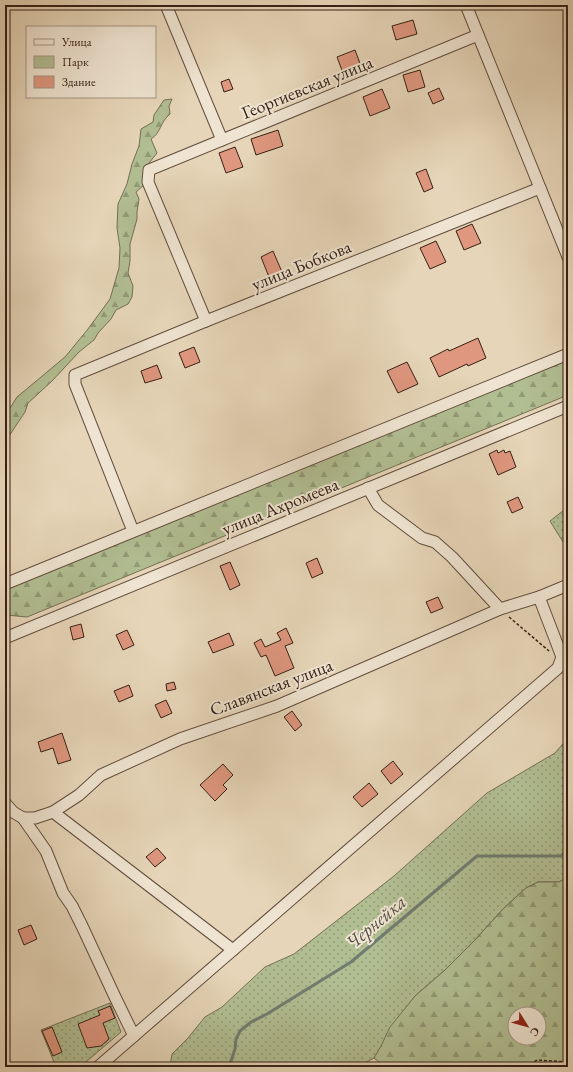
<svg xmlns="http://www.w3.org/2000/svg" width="573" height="1072" viewBox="0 0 573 1072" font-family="'EB Garamond',serif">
<defs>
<pattern id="green-dots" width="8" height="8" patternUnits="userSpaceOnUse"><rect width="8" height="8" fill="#b1be92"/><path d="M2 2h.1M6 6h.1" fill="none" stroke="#919a76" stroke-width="1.8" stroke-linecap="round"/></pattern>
<pattern id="forest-firs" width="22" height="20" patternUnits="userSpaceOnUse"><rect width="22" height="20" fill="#b1be92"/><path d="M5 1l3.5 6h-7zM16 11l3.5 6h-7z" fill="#919a76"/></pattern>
</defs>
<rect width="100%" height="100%" fill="#e6d5b8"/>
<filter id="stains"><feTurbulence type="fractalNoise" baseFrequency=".005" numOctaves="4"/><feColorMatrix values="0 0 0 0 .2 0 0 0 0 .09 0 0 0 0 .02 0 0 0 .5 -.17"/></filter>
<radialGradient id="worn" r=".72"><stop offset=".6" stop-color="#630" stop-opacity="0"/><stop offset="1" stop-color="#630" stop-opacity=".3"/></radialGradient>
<g fill="url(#green-dots)" stroke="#746f54">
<polygon points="568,507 568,550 550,521"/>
<polygon points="568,738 568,877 559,882 538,882 526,888 503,909 475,940 445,970 415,996 374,1058 358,1067 170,1067 172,1054 188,1038 205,1017 222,1007 265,967 294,954 394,876 487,793 555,753"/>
<polygon points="110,1003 121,1032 80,1067 56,1067 41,1030"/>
</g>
<g fill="url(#forest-firs)" stroke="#746f54" fill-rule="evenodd">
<path d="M172,99l-3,7 1,8c-10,8 -9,19 -19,25l6,14 -8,10 -6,11 1,11 -8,7 3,7 -2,13v7l-7,25v17l-2,12 5,13 -1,11 -4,7 -12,6 -5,9 -13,14 -4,7 -15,12 -27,29 -24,22 -3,9 -20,30v-26l12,-19 48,-40 23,-28 22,-30 9,-31 1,-20 -3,-20 1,-24 9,-20 5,-20 7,-18 2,-17 12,-7 1,-7 10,-15z"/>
<polygon points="568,355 568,395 27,617 6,615 5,613 5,582"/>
<path d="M568,877v190h-183l-11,-9 7,-12 9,-19 25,-31 30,-26 30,-30 28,-31 23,-21 12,-6h21zM515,1014h24v24h-24z"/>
</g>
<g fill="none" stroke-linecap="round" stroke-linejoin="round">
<polyline stroke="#707c70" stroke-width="3" points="229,1067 235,1049 236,1039 240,1031 251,1022 267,1014 351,962 477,856 561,856 568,849"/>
</g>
<g fill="#df977f" stroke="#362015">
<polygon points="413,20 417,34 396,40 392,26"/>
<polygon points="355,50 361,66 343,73 337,57"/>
<polygon points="420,70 425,87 408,92 403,75"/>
<polygon points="229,79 233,89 224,92 221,82"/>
<polygon points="439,88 444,99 433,104 428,93"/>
<polygon points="382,89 390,108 370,116 363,97"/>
<polygon points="278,130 283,146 256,155 251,139"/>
<polygon points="235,147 243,167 226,173 219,153"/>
<polygon points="426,169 433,188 424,192 416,173"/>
<polygon points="472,224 481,243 464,250 456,231"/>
<polygon points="436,241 446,262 430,269 420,248"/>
<polygon points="273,251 282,272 269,277 261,257"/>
<polygon points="478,338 486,358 468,366 467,364 439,377 430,358 448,349 449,351"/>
<polygon points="194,347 200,362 185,368 179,353"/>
<polygon points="407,362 418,384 398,393 387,371"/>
<polygon points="157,365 162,378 145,383 141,371"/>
<polygon points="497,450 498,453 504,450 505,453 510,451 516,467 498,475 489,454"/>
<polygon points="518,497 523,508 512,513 507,502"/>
<polygon points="317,558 323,573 312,578 306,563"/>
<polygon points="230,562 240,585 230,590 220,566"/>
<polygon points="438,597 443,608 431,613 426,602"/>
<polygon points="81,624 84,637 73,640 70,627"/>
<polygon points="286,628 293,643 285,646 294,668 275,676 266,655 261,657 254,643 261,639 265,647 281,640 277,633"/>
<polygon points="127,630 134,645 123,650 116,635"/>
<polygon points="229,633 234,645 213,653 208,642"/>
<polygon points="174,682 176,689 167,691 166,684"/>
<polygon points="129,685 133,696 119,702 114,691"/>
<polygon points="166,700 172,713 161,718 155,705"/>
<polygon points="292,711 302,725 295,731 284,717"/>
<polygon points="62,733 71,760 58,764 53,748 41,752 38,742"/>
<polygon points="393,761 403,774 391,784 381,771"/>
<polygon points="223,764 233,775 223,785 227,789 215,801 200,785"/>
<polygon points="369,783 378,794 362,807 353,797"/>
<polygon points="157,848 166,858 155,867 146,857"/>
<polygon points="31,925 37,939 24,945 18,930"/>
<polygon points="110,1006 115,1018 103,1023 109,1039 101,1046 87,1048 78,1024 100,1015 98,1011"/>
<polygon points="52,1027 62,1052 53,1056 42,1031"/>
</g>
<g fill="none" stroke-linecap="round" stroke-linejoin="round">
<g stroke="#624d3e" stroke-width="13">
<g id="minor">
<polyline points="166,5 222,140"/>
<polyline points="466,5 568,257"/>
<polyline points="206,321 148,182 149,170 478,35"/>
<polyline points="368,488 378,505 422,538 435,542 452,557 500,609"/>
<polyline points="133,531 75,384 75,375 206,321 540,188"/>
<polyline points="5,584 568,354"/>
<polyline points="5,638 568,406"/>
<polyline points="5,803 13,812 23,818 46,851 63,893 72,906 82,926 115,997 134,1036"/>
<polyline points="53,812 233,950"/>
<polyline points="23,818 35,818 53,812 79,795 101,775 180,739 277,706 500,609 539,597"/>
<polyline points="98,1067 558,668 562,657 539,597 568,585"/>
</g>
</g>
<g stroke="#362015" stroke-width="1.5" stroke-dasharray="3 2" stroke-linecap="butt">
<polyline points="509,617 549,651"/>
<polyline points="526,1067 537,1060 568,1062"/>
</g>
<use href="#minor" stroke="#efe4d1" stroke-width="11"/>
</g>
<g text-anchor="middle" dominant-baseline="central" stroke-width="4" stroke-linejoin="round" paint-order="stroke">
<g font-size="18" fill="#362015" stroke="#efe4d1">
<text transform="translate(307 87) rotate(-22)">Георгиевская улица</text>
<text transform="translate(301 265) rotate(-22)">улица Бобкова</text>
<text transform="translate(280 506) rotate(-22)">улица Ахромеева</text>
<text transform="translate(271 687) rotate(-21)">Славянская улица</text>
</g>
<g font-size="19" font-style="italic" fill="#534e43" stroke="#efe4d1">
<text transform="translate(376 922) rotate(-40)">Чернейка</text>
</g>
</g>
<rect width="573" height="1072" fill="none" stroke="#e6d5b8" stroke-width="20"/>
<rect x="6" y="6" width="561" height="1060" fill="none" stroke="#362015" stroke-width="2"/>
<rect x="10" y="10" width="553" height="1052" fill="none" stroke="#362015"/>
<rect x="26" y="26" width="130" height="72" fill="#efe4d1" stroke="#a59686"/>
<rect x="34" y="39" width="20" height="6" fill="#efe4d1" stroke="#a59686"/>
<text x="62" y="46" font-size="12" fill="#362015">Улица</text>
<rect x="34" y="56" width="20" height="12" fill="#b1be92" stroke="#a59686"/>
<text x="62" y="66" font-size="12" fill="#362015">Парк</text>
<rect x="34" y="76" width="20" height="12" fill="#df977f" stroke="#a59686"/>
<text x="62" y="86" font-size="12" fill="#362015">Здание</text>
<g transform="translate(527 1026) rotate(127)"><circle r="19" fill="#efe4d1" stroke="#a59686"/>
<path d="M0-3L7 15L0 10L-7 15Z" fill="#8f2418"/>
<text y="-6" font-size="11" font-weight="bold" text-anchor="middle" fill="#362015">С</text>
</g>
<rect width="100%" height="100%" filter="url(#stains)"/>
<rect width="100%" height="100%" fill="url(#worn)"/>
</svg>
